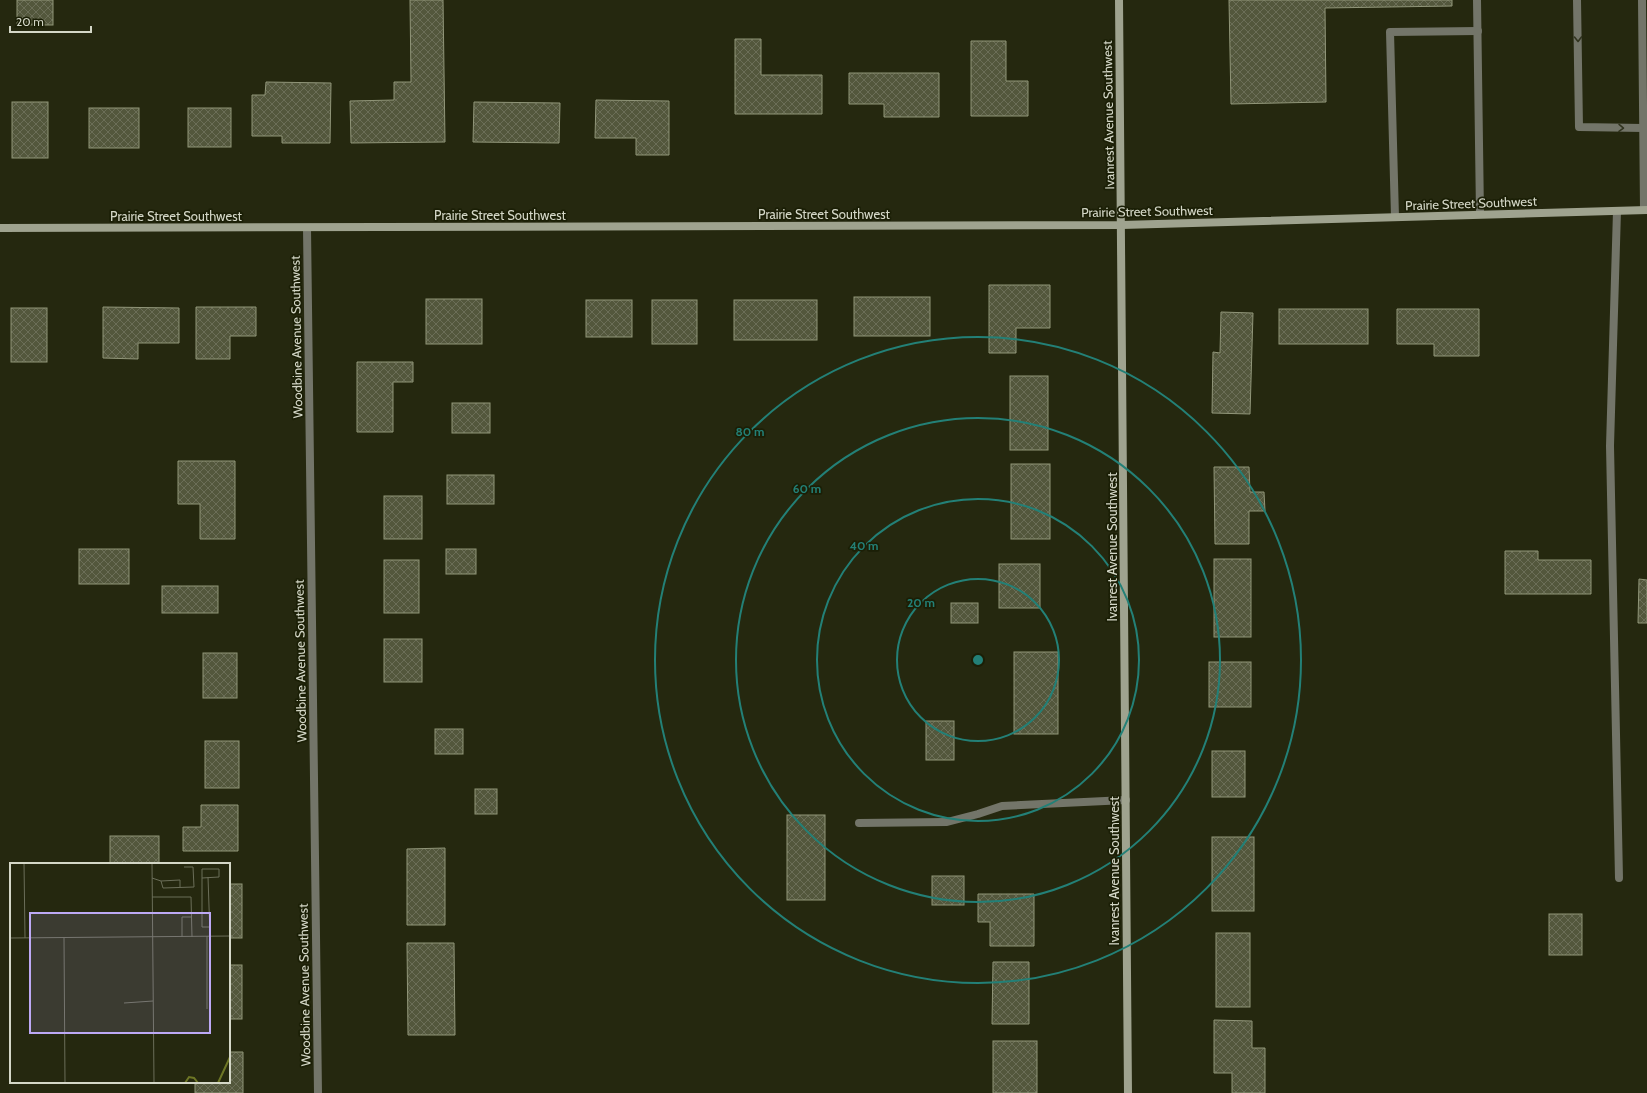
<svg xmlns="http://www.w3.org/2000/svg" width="1647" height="1093" viewBox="0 0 1647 1093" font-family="Cabin,sans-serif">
<defs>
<pattern id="building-cross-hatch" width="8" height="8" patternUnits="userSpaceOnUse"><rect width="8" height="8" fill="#53573c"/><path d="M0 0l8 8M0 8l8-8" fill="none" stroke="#6b6e57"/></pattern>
</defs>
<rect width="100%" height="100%" fill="#25280f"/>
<g fill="url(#building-cross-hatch)" stroke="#919679">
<rect x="17" y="0" width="36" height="25"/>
<polygon points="410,0 443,0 445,142 351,143 350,101 394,100 394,82 411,82"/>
<polygon points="1229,0 1452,0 1452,6 1325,8 1326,102 1231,104"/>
<polygon points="735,39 761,39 761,75 822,75 822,114 735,114"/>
<polygon points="971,41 1006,41 1006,81 1028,81 1028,116 971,116"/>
<polygon points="849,73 939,73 939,117 884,117 884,104 849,104"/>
<polygon points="266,82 331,83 330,143 282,143 282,136 252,136 252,95 265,95"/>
<polygon points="596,100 669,101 669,155 636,155 636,138 595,138"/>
<rect x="12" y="102" width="36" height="56"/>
<polygon points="474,102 560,103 559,143 473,142"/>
<rect x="89" y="108" width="50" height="40"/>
<rect x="188" y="108" width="43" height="39"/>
<polygon points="989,285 1050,285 1050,328 1016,328 1016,353 989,353"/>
<rect x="854" y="297" width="76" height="39"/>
<rect x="426" y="299" width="56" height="45"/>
<rect x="586" y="300" width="46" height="37"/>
<rect x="652" y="300" width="45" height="44"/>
<rect x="734" y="300" width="83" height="40"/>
<polygon points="103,307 179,308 179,343 138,343 138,359 103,358"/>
<polygon points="196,307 256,307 256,336 230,336 230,359 196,359"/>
<rect x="11" y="308" width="36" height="54"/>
<rect x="1279" y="309" width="89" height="35"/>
<polygon points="1397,309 1479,309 1479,356 1434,356 1434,344 1397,344"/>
<polygon points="1221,312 1253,313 1250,414 1212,413 1213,352 1220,353"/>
<polygon points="357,362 413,362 413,382 393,382 393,432 357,432"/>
<rect x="1010" y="376" width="38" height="74"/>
<rect x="452" y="403" width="38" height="30"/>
<polygon points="178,461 235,461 235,539 200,539 200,504 178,504"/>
<rect x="1011" y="464" width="39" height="75"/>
<polygon points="1214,467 1249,467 1250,492 1264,492 1265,511 1249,511 1249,544 1215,544"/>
<rect x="447" y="475" width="47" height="29"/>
<rect x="384" y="496" width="38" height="43"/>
<rect x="79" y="549" width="50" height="35"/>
<rect x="446" y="549" width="30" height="25"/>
<polygon points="1505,551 1538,551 1538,560 1591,560 1591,594 1505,594"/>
<rect x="1214" y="559" width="37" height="78"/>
<rect x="384" y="560" width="35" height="53"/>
<rect x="999" y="564" width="41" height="44"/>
<polygon points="1639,579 1647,580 1647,623 1638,623"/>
<rect x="162" y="586" width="56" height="27"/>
<rect x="951" y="603" width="27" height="20"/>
<rect x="384" y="639" width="38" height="43"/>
<rect x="1014" y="652" width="44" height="82"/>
<rect x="203" y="653" width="34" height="45"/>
<rect x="1209" y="662" width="42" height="45"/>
<rect x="926" y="721" width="28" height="39"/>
<rect x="435" y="729" width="28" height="25"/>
<rect x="205" y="741" width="34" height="47"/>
<rect x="1212" y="751" width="33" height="46"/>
<rect x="475" y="789" width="22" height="25"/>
<polygon points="201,805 238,805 238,851 183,851 183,827 201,827"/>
<rect x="787" y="815" width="38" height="85"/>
<rect x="110" y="836" width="49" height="28"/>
<rect x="1212" y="837" width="42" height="74"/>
<polygon points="445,848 445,925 407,925 407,849"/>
<rect x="932" y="876" width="32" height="29"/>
<rect x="229" y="884" width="13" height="54"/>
<polygon points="978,894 1034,894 1034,946 990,946 990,922 978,922"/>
<rect x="1549" y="914" width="33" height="41"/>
<rect x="1216" y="933" width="34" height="74"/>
<polygon points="407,943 454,943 455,1035 408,1035"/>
<polygon points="993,962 1029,962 1029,1024 992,1024"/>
<rect x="229" y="965" width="13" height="54"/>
<polygon points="1214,1020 1252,1021 1252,1048 1265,1048 1265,1093 1232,1093 1232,1073 1214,1073"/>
<rect x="993" y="1041" width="44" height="52"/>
<polygon points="229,1052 243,1052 243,1093 195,1093 195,1082 229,1082"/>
</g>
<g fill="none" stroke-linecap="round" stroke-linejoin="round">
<g stroke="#737569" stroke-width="8">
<polyline points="1477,0 1480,214"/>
<polyline points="1577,0 1579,127 1643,128"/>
<polyline points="1642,0 1644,210"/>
<polyline points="1617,211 1610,446 1619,878"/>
<polyline points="1395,217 1390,32 1478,31"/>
<polyline points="859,823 947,822 978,814 1002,806 1126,800"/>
</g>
<polyline stroke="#737569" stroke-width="8" points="307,228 318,1093"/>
<g stroke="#9fa38f" stroke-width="8">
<polyline points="1119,0 1128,1093"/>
<polyline points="0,228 1122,225 1647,210"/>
</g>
</g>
<defs><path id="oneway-chevron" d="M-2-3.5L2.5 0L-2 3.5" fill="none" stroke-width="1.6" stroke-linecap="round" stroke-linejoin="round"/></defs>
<g stroke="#31341f">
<use href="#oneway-chevron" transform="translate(1578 39) rotate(89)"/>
<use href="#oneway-chevron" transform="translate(1621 128) rotate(1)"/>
</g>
<g fill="none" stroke="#238077" stroke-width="2">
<circle cx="978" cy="660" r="81"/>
<circle cx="978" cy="660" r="161"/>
<circle cx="978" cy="660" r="242"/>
<circle cx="978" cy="660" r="323"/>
</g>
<g text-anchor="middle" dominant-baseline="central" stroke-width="3.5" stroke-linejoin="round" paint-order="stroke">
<g font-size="13" fill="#d4d7c7" stroke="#1b1f06">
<text transform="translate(1108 115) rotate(-91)">Ivanrest Avenue Southwest</text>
<text transform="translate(1471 203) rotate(-2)">Prairie Street Southwest</text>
<text transform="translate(1147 211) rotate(-1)">Prairie Street Southwest</text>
<text x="824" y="214">Prairie Street Southwest</text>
<text x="500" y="215">Prairie Street Southwest</text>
<text x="176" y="216">Prairie Street Southwest</text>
<text transform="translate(296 337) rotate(-91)">Woodbine Avenue Southwest</text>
<text transform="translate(1112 547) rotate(-90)">Ivanrest Avenue Southwest</text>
<text transform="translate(300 661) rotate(-91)">Woodbine Avenue Southwest</text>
<text transform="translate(1114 871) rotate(-90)">Ivanrest Avenue Southwest</text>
<text transform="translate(304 985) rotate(-91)">Woodbine Avenue Southwest</text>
</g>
</g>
<g transform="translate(10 863)">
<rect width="220" height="220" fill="#25280f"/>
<path fill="none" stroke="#6d7625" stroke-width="2" d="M175,220l4,-6 5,1 4,5M208,220l12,-26"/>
<path fill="none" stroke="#6b6e59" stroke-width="1" d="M14,0l1,75M142,0l2,220M198,14l2,59M142,15l9,3 2,7 31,-1 -1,-20h-9M192,15l17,-1v-8h-17v58h7M151,18l19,-1v7M142,34h39l1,40M197,73v73M172,74v-20h9M0,75l220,-2M54,75l1,145M114,140l29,-2"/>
<path fill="#bda9f5" fill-opacity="0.15" stroke="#bda9f5" stroke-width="2" d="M20,50h180v120h-180z"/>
<rect width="220" height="220" fill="none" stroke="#d4d7c7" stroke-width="2"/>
</g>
<circle cx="978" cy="660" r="6" fill="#238077" stroke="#1b1f06" stroke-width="2"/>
<g font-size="12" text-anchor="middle" font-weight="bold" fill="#238077" stroke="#1b1f06" stroke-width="3.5" stroke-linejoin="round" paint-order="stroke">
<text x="750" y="436">80 m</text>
<text x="807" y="493">60 m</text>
<text x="864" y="550">40 m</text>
<text x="921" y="607">20 m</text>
</g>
<path d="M10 26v6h81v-6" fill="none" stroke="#d4d7c7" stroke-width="2"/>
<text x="16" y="26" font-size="12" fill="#d4d7c7" stroke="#1b1f06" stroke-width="3" paint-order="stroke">20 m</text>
</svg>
